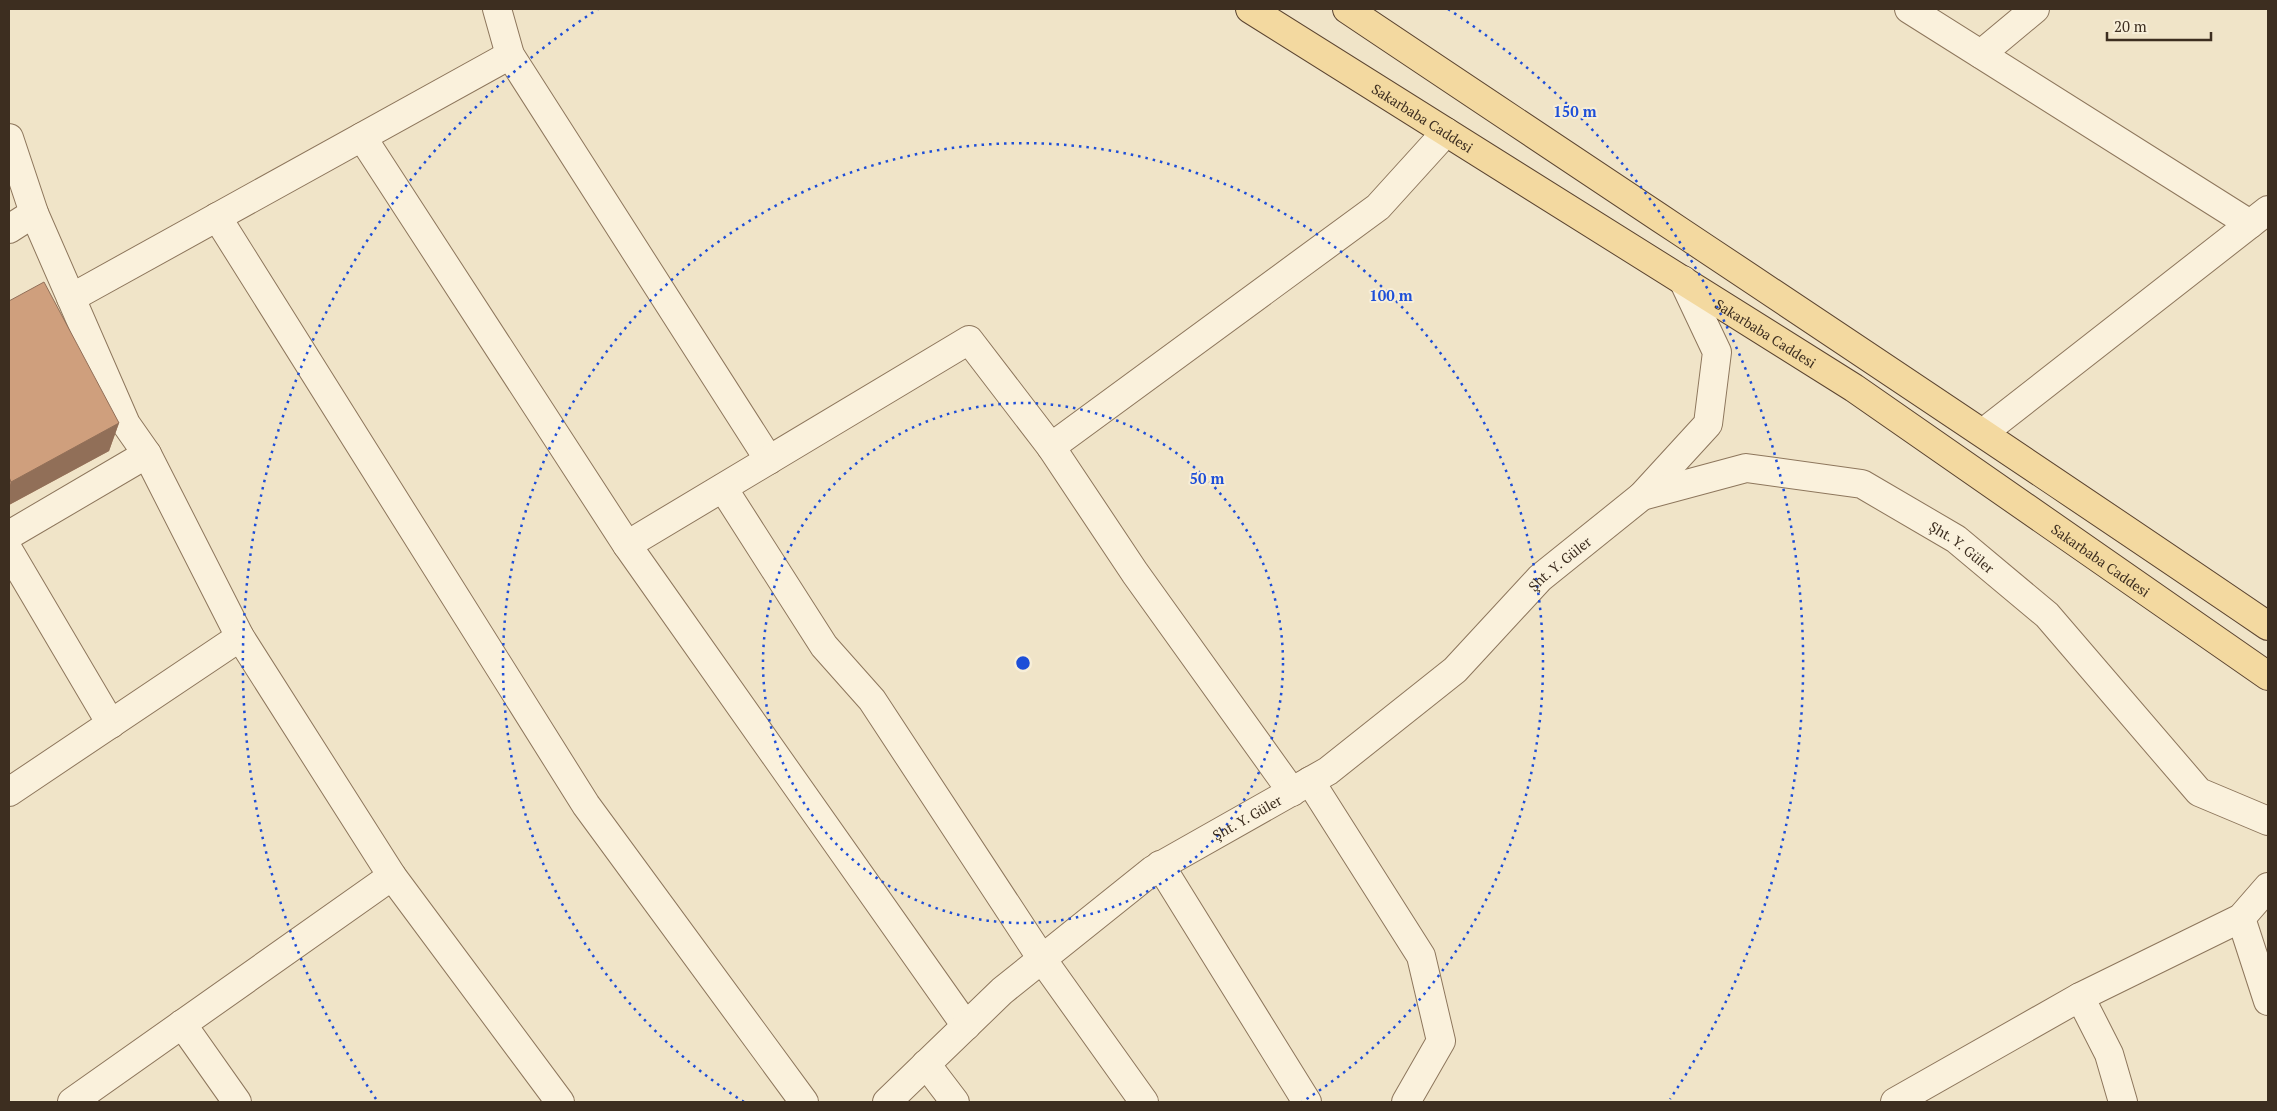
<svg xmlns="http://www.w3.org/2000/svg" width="2277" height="1111" viewBox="0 0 2277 1111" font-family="'PT Serif',serif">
<rect width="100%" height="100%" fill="#f0e4c8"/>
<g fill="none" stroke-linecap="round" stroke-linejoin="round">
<g stroke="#8d765c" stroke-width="30">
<g id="minor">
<polyline points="497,9 510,55 769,460"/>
<polyline points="1909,9 2250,224"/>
<polyline points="1981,54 2035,9"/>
<polyline points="362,137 627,545 966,1026"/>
<polyline points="9,138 34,213 126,424 147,454 240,637 392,876 560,1102"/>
<polyline points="217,217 586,805 804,1102"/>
<polyline points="9,229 34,213"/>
<polyline points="71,298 510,55"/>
<polyline points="1984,432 2268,210"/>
<polyline points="1051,447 1378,207 1446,132"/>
<polyline points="723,488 824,646 872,700 1042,959 1144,1102"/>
<polyline points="1642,496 1708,424 1717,352 1683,280"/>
<polyline points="9,535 147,454"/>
<polyline points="627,545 969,340 1051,447 1135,573 1292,792"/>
<polyline points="9,551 111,724"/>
<polyline points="1310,781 1421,956 1441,1041 1406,1102"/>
<polyline points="9,792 240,637"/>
<polyline points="1160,865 1307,1102"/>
<polyline points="2241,918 2268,1001"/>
<polyline points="2080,997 2109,1054 2123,1102"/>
<polyline points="182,1024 237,1102"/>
<polyline points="926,1064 955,1102"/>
<polyline points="72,1102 392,876"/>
<path id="s1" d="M887,1102l115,-111 151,-121 175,-99 127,-101 85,-92 102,-82 104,-28 116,16 94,55 91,76 152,177 69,29"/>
<polyline points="1895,1102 2080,997 2241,918 2268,887"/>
</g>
</g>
<g stroke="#5b4430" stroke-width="30">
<g id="major">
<path id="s2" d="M1250,9l604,379 414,288"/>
<path d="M1347,9c307,206 616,409 921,617"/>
</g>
</g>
<use href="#minor" stroke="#faf1dc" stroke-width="28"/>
<use href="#major" stroke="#f3d9a0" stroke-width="28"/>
</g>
<polygon fill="#b2896c" points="9,301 119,423 109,451 9,505"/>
<polygon fill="#916f58" points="119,423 109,451 9,505 9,488 11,482"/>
<polygon fill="#cf9f7d" stroke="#916f58" points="44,282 119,423 11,482 9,477 9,301"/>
<g fill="none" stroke="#1d4ed8" stroke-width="2.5" stroke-dasharray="2.5 5">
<circle cx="1023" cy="663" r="260"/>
<path d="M744 1102A520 520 0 1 1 1302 1102"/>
<path d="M376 1099A780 780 0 0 1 598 9M1448 9A780 780 0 0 1 1670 1099"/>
</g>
<g text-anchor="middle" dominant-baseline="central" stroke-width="4" stroke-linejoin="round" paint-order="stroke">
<g font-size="14" fill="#3d2e20" stroke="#f7eed8">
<text stroke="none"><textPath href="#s2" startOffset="204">Sakarbaba Caddesi</textPath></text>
<text stroke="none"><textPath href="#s2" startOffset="609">Sakarbaba Caddesi</textPath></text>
<text stroke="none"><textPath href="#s1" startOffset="1316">Şht. Y. Güler</textPath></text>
<text stroke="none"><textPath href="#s2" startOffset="1014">Sakarbaba Caddesi</textPath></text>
<text stroke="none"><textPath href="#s1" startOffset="866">Şht. Y. Güler</textPath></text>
<text stroke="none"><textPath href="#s1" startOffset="461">Şht. Y. Güler</textPath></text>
</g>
</g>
<circle cx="1023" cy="663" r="8" fill="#1d4ed8" stroke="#f7eed8" stroke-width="2.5"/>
<g font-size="15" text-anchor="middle" font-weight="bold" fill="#1d4ed8" stroke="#f7eed8" stroke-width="4" stroke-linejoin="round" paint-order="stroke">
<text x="1575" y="117">150 m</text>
<text x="1391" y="301">100 m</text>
<text x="1207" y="484">50 m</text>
</g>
<rect width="2277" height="1111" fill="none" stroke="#3d2e20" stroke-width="20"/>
<path d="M2107 32v8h104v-8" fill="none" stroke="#3d2e20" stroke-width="2.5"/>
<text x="2114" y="32" font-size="15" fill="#3d2e20" stroke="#f7eed8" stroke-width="4" paint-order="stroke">20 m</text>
</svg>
